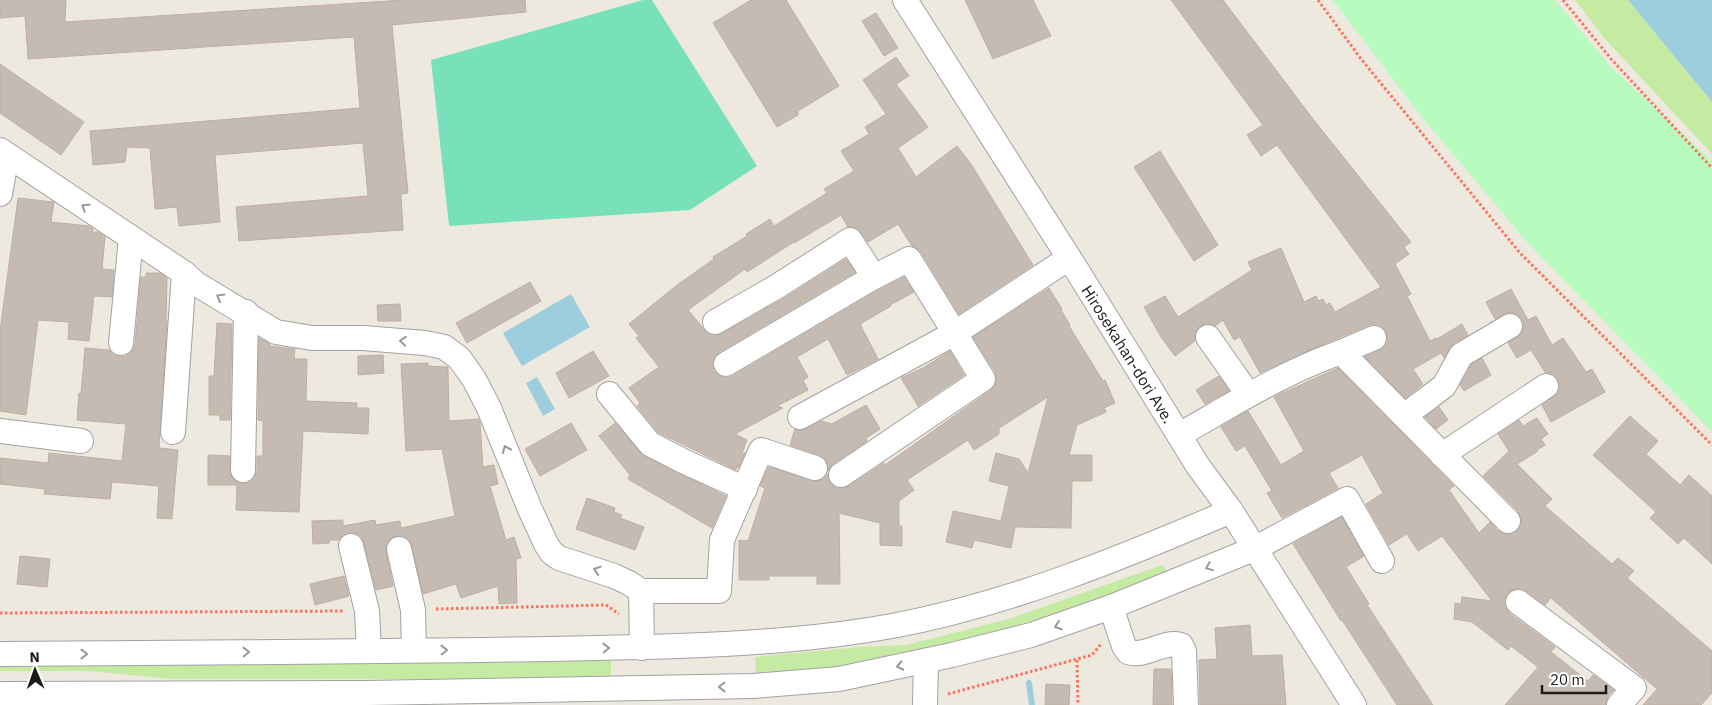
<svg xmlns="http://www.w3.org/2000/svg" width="1712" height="705" viewBox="0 0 1712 705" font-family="'IBM Plex Sans',sans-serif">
<rect width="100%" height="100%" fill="#ede9df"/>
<g fill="#c5eba2">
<polygon points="1575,0 1628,0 1712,102 1712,154 1606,40"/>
<polygon points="1162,565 1168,573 1071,613 965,642 841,667 756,676 755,657 859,647 906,645 1009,619"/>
<polygon points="611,660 611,679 173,679 89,671 0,671 0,664"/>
</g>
<polygon fill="#b8fbbe" points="1333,0 1555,0 1612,68 1712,161 1712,432 1527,242 1420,115"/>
<polygon fill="#79e1ba" points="643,0 652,0 757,166 690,210 449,226 431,60"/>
<g fill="#9dcedd">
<polygon points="1628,0 1712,0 1712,102"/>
<polygon points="571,294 590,327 522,366 503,333"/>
<polygon points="537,377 555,409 543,416 526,383"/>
</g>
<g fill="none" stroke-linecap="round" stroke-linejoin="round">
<polyline stroke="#9dcedd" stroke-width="6" points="1029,683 1032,705"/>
</g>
<g fill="#c5bbb3" stroke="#bfafa1">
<polygon points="0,0 66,0 65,22 403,0 525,0 526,12 392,25 408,193 401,194 403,230 239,241 236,207 368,196 363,143 215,155 220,222 179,226 177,207 155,209 150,148 127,147 125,162 93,165 90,131 360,108 354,37 28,59 25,16 0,18"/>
<polygon points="751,0 786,0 839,86 798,111 798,115 777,127 713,23"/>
<polygon points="965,0 1033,0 1051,36 993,59"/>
<polygon points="1171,0 1223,0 1313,119 1411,242 1404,247 1409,254 1395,264 1411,294 1407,296 1430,341 1436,338 1437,339 1462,324 1468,335 1454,343 1444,358 1441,353 1413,369 1423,384 1405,398 1365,357 1380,350 1385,346 1388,340 1386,332 1382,327 1376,324 1369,325 1314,348 1260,373 1240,337 1234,340 1223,320 1215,326 1207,323 1200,326 1195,332 1195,341 1175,356 1161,337 1144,307 1165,296 1178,317 1252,270 1248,262 1281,248 1304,302 1316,296 1318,301 1323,299 1326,305 1330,303 1335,312 1381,287 1277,145 1261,156 1247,135 1263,125"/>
<polygon points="876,13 898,48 884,56 862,21"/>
<polygon points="896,57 909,76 896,84 928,127 898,148 916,177 957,146 971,164 1033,265 959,314 921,252 912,246 898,224 868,242 857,228 848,227 841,215 794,243 794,242 747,272 745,269 688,310 708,334 714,336 721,334 783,299 846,259 855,272 719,352 714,358 712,365 714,371 720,376 727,378 733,376 881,289 904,277 914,292 890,305 891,306 860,324 878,359 847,375 828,339 797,357 808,377 803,380 808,390 777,406 783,408 735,434 747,440 742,453 745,453 738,468 738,464 736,470 659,433 637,406 640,403 629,388 659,367 636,338 639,336 629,324 677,285 714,259 713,257 747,236 746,234 770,219 774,226 827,193 824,189 854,171 841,151 869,134 865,127 886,114 863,80"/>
<polygon points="0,64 84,122 61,155 0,113"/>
<polygon points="1160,151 1218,245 1194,261 1134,167"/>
<polygon points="18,198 54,202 51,222 89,226 93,229 92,232 98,232 105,237 102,269 114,270 112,297 94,296 89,341 68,339 69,322 38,320 26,415 0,411 0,331"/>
<polygon points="146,273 160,273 167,278 166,320 167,320 159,448 178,450 172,519 157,518 159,486 112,482 110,499 44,494 45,489 0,484 0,458 48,463 49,453 122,461 126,424 77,420 79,393 81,394 85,348 109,350 113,354 120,357 126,356 132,351 135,344 141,277 146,277"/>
<polygon points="530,282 541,301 467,343 456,323"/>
<polygon points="1049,288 1062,309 1061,310 1070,325 1069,326 1103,381 1105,380 1115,403 1104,408 1106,412 1077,425 1069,455 1092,455 1092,481 1072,481 1071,528 1015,527 1011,548 974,540 972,548 946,542 953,511 1001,521 1009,486 989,481 996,453 1019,459 1028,473 1048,397 999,428 999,434 974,450 968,440 907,480 914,490 899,501 899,526 902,526 902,546 880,545 880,523 839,513 840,584 817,584 817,576 769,576 769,580 739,580 739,540 748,541 765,488 760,486 769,467 811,481 818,481 824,479 828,473 830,483 835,487 841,489 849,486 884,463 885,465 991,390 995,386 997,379 995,372 973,337"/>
<polygon points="1511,289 1528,320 1536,316 1552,345 1563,338 1586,372 1592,369 1605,392 1551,422 1542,405 1558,393 1560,386 1558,379 1553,374 1545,372 1531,350 1517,358 1508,343 1522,333 1524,326 1522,319 1517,314 1510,312 1495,319 1486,302"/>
<polygon points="400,304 401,321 378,321 377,305"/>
<polygon points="217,323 232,324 230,420 220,420 220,415 209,415 209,376 214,376"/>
<polygon points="259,338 270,344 270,346 295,349 294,359 307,359 306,401 357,403 357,408 369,408 368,434 303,431 299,512 236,510 237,485 208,485 208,455 230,456 231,476 236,481 242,484 249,482 254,477 257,470 257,456 263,456 263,421 258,420"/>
<polygon points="593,351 609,376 569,398 556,373"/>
<polygon points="950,351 964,375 918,406 901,378 923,368"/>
<polygon points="383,355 384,373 358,375 358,356"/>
<polygon points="1482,358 1491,375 1464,391 1460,385 1471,365"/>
<polygon points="428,363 428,366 448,367 449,421 479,419 480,423 483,467 494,465 498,484 490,486 506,540 514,537 521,558 516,559 517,603 499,604 498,586 461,598 456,584 423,594 412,546 409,539 403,536 396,536 390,539 386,545 386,552 393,586 376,590 364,543 361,536 355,533 348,533 342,536 339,540 330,540 329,543 313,544 312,521 343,520 343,526 375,520 376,525 400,521 401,528 455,516 442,449 406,451 401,364"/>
<polygon points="1338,368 1454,486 1449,490 1479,533 1490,522 1498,531 1505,534 1511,534 1517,531 1521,525 1521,518 1518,511 1483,476 1509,451 1498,434 1519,420 1523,426 1537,418 1548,434 1541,439 1545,445 1537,450 1538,451 1517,464 1552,499 1545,506 1612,564 1618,558 1634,571 1627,578 1712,651 1712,693 1701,705 1643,705 1657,689 1551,598 1545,605 1526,591 1519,588 1512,590 1507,594 1504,601 1505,607 1509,613 1555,647 1551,652 1588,681 1593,675 1614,690 1608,696 1606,705 1505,705 1538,667 1511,646 1508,650 1472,622 1454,619 1455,603 1461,604 1462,597 1492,601 1442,536 1418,551 1407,534 1389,545 1366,504 1383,493 1362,455 1329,473 1338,488 1282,518 1267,493 1272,491 1245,446 1236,451 1221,427 1248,411 1281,465 1304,451 1274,397"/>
<polygon points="1219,376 1229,391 1205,404 1196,390"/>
<polygon points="866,405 880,429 866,438 867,441 833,464 828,471 828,465 825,459 819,455 790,445 795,429 800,431 806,429 822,421 832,424"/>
<polygon points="1439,407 1448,420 1436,429 1425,417"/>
<polygon points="1630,416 1658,441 1646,454 1680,485 1689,475 1712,496 1712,564 1684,538 1678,544 1650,518 1656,512 1593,455"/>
<polygon points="571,423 587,450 540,476 525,449"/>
<polygon points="615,423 644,456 726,496 712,528 628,479 630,475 599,436"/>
<polygon points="587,498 615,508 614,512 622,515 620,518 644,527 635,550 576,529"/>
<polygon points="1342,517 1364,556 1346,567 1369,604 1367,605 1433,705 1397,705 1342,620 1341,621 1293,544"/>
<polygon points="20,556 50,559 47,587 17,584"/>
<polygon points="344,576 349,596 315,605 310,584"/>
<polygon points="1250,625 1252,656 1282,655 1286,705 1200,705 1199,660 1217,659 1215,628"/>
<polygon points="1154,669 1171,669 1172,705 1153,705"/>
<polygon points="1046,684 1070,685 1069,705 1045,705"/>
</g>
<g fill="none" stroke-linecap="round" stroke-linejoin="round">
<g stroke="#a2a2a2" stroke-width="26">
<g id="minor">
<polyline points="905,0 1078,272 1198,466 1231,511 1354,705"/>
<polyline points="0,150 184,273 195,283 276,332 312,338 363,338 425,343 444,347 459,358 474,379 489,408 529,507 546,544 552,553 559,558 614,576 629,583 641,591 719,591 722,540 761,450 815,468"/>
<polyline points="0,194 7,155"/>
<polyline points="715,322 776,287 850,240 874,277 909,259 983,379 841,475"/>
<polyline points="1208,337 1248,394"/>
<polyline points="121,343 131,238"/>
<polyline points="1341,352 1374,338"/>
<polyline points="726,364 874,277"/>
<polyline points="609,394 650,444 683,461 745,489"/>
<polyline points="1404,416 1444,386 1461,355 1510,326"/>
<polyline points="800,417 955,333 1069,258"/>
<polyline points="0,431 81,441"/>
<polyline points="173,432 184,273"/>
<path d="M1179,435c53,-30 103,-62 162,-83l167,169"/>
<polyline points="1442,455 1546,386"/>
<polyline points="243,470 246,312"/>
<polyline points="351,546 367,611 369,651"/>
<polyline points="399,549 413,610 414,650"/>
<polyline points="641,591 642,648"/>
<polyline points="1518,602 1634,688 1619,705"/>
<path d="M1111,607l13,39 4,6c18,6 34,-12 53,-7l3,6 2,54"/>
<path d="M0,654c161,0 323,-3 484,-4 65,-1 130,-2 195,-4 72,-3 142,-7 213,-20 118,-22 229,-68 339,-115"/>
<polyline points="0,694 367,693 753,686 839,679 952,655 1031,635 1111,607 1254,549 1347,499 1382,561"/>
<polyline points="925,705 926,661"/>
</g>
</g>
<g stroke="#ff715e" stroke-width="3" stroke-dasharray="2.5 2.5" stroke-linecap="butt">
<polyline points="1318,0 1361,59 1520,253 1712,445"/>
<polyline points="1563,0 1612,60 1712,168"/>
<polyline points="436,609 606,605 619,614"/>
<polyline points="0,613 344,611"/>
<polyline points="1077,660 1078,705"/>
<polyline points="948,694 1092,655 1101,644"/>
</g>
<use href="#minor" stroke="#fff" stroke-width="24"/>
</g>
<defs><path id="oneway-chevron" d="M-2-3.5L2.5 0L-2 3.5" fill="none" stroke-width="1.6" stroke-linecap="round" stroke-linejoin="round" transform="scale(1.25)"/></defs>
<g stroke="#989898">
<use href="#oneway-chevron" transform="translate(85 207) rotate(-146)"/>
<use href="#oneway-chevron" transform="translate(220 297) rotate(-149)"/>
<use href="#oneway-chevron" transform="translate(403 341) rotate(-175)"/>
<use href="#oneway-chevron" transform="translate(506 449) rotate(-112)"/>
<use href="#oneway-chevron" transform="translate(1209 567) rotate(158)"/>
<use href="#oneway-chevron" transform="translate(597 570) rotate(-162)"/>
<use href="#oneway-chevron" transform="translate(1058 626) rotate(161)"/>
<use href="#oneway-chevron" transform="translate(606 648) rotate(-1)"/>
<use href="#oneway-chevron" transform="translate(444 650) rotate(-1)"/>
<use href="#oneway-chevron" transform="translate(246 652) rotate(-1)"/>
<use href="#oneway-chevron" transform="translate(84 654)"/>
<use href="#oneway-chevron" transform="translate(900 666) rotate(168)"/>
<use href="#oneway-chevron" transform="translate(722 687) rotate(179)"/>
</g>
<g text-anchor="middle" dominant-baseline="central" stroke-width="4.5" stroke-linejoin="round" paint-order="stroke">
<g font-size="16" fill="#1b1b1b" stroke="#fff">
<text transform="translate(1128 354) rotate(58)">Hirosekahan-dori Ave.</text>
</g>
</g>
<g transform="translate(35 670) rotate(358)" stroke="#ffffff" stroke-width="4" paint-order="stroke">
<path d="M0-4L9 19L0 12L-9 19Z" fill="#1b1b1b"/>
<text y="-8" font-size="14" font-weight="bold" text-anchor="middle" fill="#1b1b1b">N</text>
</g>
<path d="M1542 685v8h64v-8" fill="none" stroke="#1b1b1b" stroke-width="2.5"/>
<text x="1550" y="685" font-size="15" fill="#1b1b1b" stroke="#ffffff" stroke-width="4" paint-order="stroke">20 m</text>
</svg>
